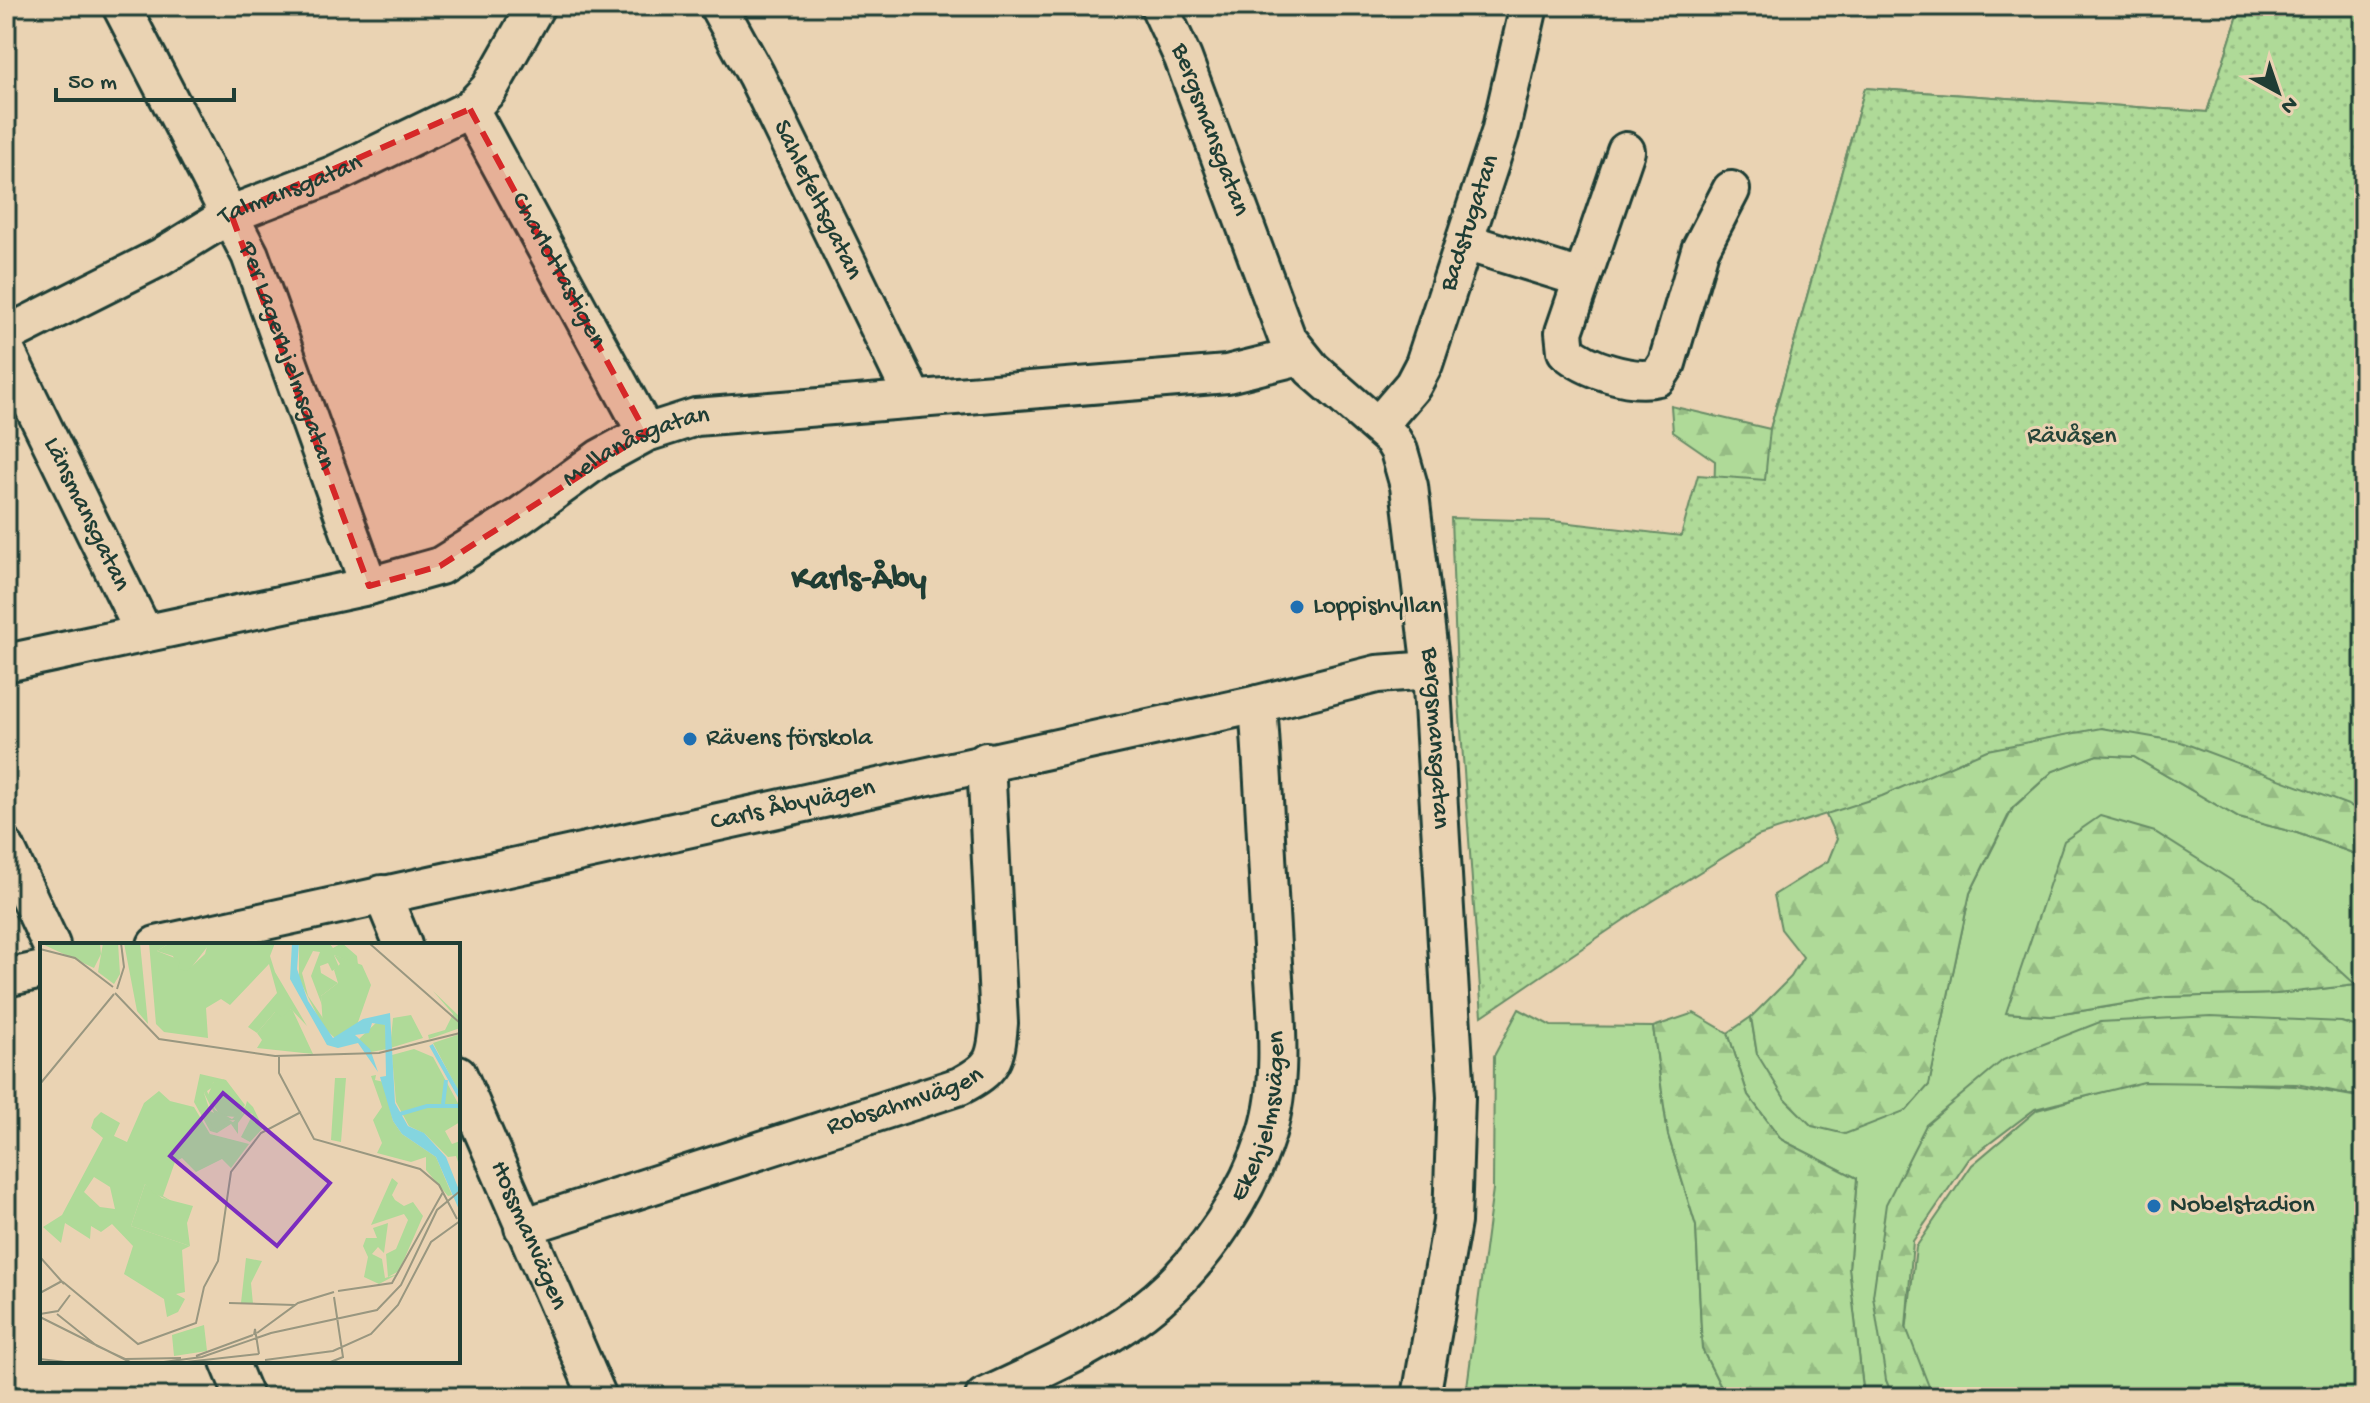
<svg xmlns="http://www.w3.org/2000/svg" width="2370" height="1403" viewBox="0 0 2370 1403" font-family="'Gochi Hand',sans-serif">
<defs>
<pattern id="forest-firs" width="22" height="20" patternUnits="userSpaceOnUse" patternTransform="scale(2)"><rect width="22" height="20" fill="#afda98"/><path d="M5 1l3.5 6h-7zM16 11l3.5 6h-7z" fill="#96bc84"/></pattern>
<pattern id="park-dots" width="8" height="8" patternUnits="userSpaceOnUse" patternTransform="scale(2)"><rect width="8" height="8" fill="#afda98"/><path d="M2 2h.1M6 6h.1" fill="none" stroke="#96bc84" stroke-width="1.8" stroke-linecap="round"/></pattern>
</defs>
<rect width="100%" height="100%" fill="#ead3b3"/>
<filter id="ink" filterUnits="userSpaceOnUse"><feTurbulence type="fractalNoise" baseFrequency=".0125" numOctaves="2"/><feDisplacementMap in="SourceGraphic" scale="16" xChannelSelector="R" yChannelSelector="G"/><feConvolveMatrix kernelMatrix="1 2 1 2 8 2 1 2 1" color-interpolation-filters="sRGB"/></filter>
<g filter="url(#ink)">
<g fill="#afda98" stroke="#678c66" stroke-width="2" fill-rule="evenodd">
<path d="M2097,755l37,2 105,61 58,15 67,24v172l-23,-7 -415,103 -40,255 7,17h-29l-15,-129 8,-90 -75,-38 -34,-45 -20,-62 23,-16 6,37 150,56 22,-26 41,-191 43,-85 40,-37zM2035,933l321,52 -80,9 -110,3 -115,19 -44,-3z"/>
<polygon points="1519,1009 1551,1026 1653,1027 1668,1135 1696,1226 1702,1349 1726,1397 1490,1397 1467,1387 1493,1189 1494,1056"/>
<polygon points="2145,1080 2295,1086 2364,1098 2364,1397 1932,1397 1906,1332 1916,1247 1972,1165 2037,1110"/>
</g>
<g fill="url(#forest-firs)" stroke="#678c66" stroke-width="2">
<polygon points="2241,6 2364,6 2364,857 2297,833 2239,818 2134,757 2097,755 2053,771 2012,808 1970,893 1929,1085 1907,1110 1845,1134 1812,1126 1785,1099 1757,1054 1751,1017 1791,977 1803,957 1781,929 1774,895 1828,861 1837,839 1798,755 1714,504 1715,461 1673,432 1671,406 1770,429 1865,88 2207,112"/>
<polygon points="2100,816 2155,832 2267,903 2356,985 2276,994 2166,997 2051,1016 2006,1013 2064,841"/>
<polygon points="1694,1013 1728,1033 1748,1095 1782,1140 1857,1178 1849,1268 1864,1397 1726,1397 1702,1349 1696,1226 1668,1135 1653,1027"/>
<polygon points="2211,1016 2341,1022 2364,1029 2364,1097 2296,1084 2144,1082 2035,1109 1969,1159 1913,1241 1906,1327 1933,1397 1893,1397 1886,1380 1873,1296 1886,1204 1926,1125 2003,1060 2100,1022"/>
</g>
<polygon fill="url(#park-dots)" stroke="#678c66" stroke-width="2" points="2241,6 2364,6 2364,811 2181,742 2101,728 1987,750 1882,796 1758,836 1640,909 1482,1016 1457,676 1451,518 1553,521 1681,536 1698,475 1765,480 1770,429 1865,88 2207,112"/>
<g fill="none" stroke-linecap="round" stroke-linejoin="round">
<g stroke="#1f3d34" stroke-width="42">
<g id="minor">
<path id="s1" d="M121,6l129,249 119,331"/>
<path id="s2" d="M718,6l38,69 157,323"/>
<path id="s3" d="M1159,6l24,52 104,280 25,31 80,70 7,12 10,35 22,184 25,427 -4,125 -31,175"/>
<path id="s4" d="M470,109l176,324"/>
<path d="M1626,151l-62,181 2,19c20,18 66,33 92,26l9,-14 33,-113 31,-60"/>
<polyline points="1465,242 1581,278"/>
<path id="s5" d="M6,335l155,-78 70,-43 104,-40 135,-65 19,-20 47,-83"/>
<path id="s6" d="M6,351l138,282"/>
<path id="s7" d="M1378,426l35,-41 11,-21 76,-231 29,-127"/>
<path id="s8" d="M6,663l363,-77 71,-20 80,-50 80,-58 46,-25 50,-16 531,-43 73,-18"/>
<polyline points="6,848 51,945"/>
<polyline points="382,894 403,945"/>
<path id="s9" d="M156,945l1102,-241 119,-30 54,-4"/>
<polyline points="6,978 42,970"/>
<path id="s10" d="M458,1074l140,323"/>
<path id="s11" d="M523,1227l437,-141c34,-18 36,-26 39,-63l-13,-262"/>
<polyline points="229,1361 244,1397"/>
<path id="s12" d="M984,1397c60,-28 123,-54 174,-98 47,-41 90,-105 109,-166 18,-58 8,-127 5,-187 -5,-81 -8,-162 -14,-242"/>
</g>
</g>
<use href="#minor" stroke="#ead3b3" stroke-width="36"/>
</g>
</g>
<path fill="#d62828" fill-opacity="0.2" stroke="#d62828" stroke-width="6" stroke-dasharray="16 10" stroke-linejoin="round" d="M470,109l176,324 -206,133 -71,20 -138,-372z"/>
<g fill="#1f6fb2" stroke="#ead3b3" stroke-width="3">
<circle cx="1297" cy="607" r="8"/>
<circle cx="690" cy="739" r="8"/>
<circle cx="2154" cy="1206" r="8"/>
</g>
<g text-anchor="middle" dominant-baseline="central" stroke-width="6" stroke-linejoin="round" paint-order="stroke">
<g font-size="26" fill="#1f3d34" stroke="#ead3b3">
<text stroke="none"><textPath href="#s3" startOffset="134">Bergsmansgatan</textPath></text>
<text stroke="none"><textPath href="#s5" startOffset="320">Talmansgatan</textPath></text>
<text stroke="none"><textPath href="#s2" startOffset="218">Sahlefeltsgatan</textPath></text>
<text stroke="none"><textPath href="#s7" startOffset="226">Badstugatan</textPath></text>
<text stroke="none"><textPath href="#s4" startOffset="184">Charlottastigen</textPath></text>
<text stroke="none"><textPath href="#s1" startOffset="388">Per Lagerhjelmsgatan</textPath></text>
<text stroke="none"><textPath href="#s8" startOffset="676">Mellanåsgatan</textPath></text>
<text stroke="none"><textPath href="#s6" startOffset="182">Länsmansgatan</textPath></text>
<text stroke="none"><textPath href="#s3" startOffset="806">Bergsmansgatan</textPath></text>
<text stroke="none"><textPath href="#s9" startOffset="652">Carls Åbyvägen</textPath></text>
<text stroke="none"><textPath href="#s11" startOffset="402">Robsahmvägen</textPath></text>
<text stroke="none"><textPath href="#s12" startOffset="416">Ekehjelmsvägen</textPath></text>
<text stroke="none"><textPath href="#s10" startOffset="176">Hossmanvägen</textPath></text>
</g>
<g font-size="26" fill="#264539" stroke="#ead3b3">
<text x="2072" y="437">Rävåsen</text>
</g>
<g font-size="26" fill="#1f3d34" stroke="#ead3b3" text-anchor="start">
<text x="1313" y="607">Loppishyllan</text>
<text x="706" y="739">Rävens förskola</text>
<text x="2170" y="1206">Nobelstadion</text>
</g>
<g font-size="34" font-weight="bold" fill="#1f3d34" stroke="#ead3b3">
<text x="859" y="581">Karls-Åby</text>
</g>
</g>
<g transform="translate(40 943)">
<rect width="420" height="420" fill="#ead3b3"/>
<path d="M130,0h38v3l-21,27 -9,-3 -5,-14 -16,-5zM252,66l21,45 -56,-6 5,-8 -5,-7 18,-21zM160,131l26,6 19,25 -7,12 -17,-1 -14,-19 7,-15 -10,11 6,18 23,11 11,-10 3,-11 6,6 10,21 -13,14 -9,-5 12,-23 -7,-2 -8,11v11l-7,-10 -14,9 -7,-2 -16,-29z" fill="#afda98"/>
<path d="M0,0l60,1 1,10 -7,14zM63,0h15l2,31 -6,10 -16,-12zM84,0h16l8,81 -11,-13zM109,0h21l-13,8 23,9 -2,9 9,2 18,-17 3,-11h67l-5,13 5,16 32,54 -16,-17 -9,8 -7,-5 -18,21 -9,-6 29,-34 -8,-29 -39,41 -9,-6 -15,9 2,30 -44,-6 -8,-8zM259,0h30l4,5 9,-5 15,13 1,9 -24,-10 5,12 -7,4 -4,-8 -8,3 1,7 17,10 -17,13 1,9 -11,-29 9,-24 -7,-1 -11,22 6,23 17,25 -2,6 -24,-48zM393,48l27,26v11l-31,11 -1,-4 17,-5 8,-16zM371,72l12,23 -33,10 3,-30zM338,78l7,4 2,24 -16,3 -12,-13zM420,91v60l-27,-51zM374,106l19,8 27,50v15l-15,9 7,13 8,-3v27l-4,-12 -8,1 -23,-23 -16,-8 -13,-24 -4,-47zM336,132l-1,5 9,2 9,39 9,13 34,23 16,38 -4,1 -22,-26v-13l-15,5 -34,-9 5,-10 -9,-23 9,-13 -11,-31zM185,136l-18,12 8,19 17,9 15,-14 -9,15 -16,1 3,3 -12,6 -5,-18 8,5 -12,-24 6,-9zM352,235l6,5 -6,12 3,5 9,6 9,-4 10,14 -24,55 -11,6 -2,-23 10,-5 12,-29 -4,-6 -33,11zM348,280l-4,30 -6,-6 -6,7 10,5 3,19 13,-4 -19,10 -15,-7 4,-20 -5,-11 3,-8h11l-4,-10z" fill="#afda98"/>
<path d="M105,241l17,14 31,8 -6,17 3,23 -59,-20zM164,382l3,26 -33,5 -2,-21z" fill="#afda98"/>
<path d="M294,12l28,10 9,20 -14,40 -21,14 -13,-12 -2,-31 17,-13 -4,-13 6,-6zM295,135h11l-5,64 -10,-2zM119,148l11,10 24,6 16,27 39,10 -18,24 -9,-9 -26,13 -14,-14 -7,4 -12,34 10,6 -20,-9 -8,-9 -14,42 59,20 -8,4 3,42 -9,2 9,5 -7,13 -11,5 -3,-18 -40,-25 9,-28 -21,-22 -11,8 -10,-6 -1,13 -25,-16 -4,20 -18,-16 19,-12 41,-77 -12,-10 3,-9 7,-7 19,11 -6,13 13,6 17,-39zM54,234l16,10 5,22 -15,-2 -16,-15zM206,315l16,3 -11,22 2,21 -12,-1z" fill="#afda98" fill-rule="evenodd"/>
<path d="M252,0h7l-2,26 11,32 25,37 30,-19 27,-6 5,90 13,23 16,7 22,24 13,33 1,22 -24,-55 -34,-23 -9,-13 -13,-44 6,-1 -1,-51 -13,-2 -3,10 -14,2 15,14 8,23 -20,-29 -20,5 -11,-3 -37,-66z" fill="#84d5df"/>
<path fill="none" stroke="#84d5df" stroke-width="4" d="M391,102l29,52M403,161l3,-24M360,171l27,-8h33"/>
<path fill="none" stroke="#999780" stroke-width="2" d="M329,0l91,80M0,6l35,9 38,29M77,46l7,-22 -3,-24M75,50l44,46 116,17 104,-3 81,-20M239,112v18l35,66 106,30 19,16 18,34M0,141l74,-90M0,314l24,27M23,339l75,62 58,-21 8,-36 14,-26 13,-89 30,-39 40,-21M298,348l54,-8 51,-91M0,350l22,-12M189,360l66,2M0,371l18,-3 12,-16M17,371l40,32 28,13 56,-1M0,374l92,46M217,390l41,-30 36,-11M214,392l1,-6 4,25M156,413l57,-21M0,416l34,4M225,417l68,-9 38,-17 27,-29 33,-63 29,-21M116,420l46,-6 69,-24 106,-23 24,-25 36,-75 23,-19M137,420l82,-9M288,420l15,-6 -9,-60"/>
<path fill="#7b2cbf" fill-opacity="0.15" stroke="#7b2cbf" stroke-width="4" d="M183,150l107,90 -53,63 -107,-90z"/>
<rect width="420" height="420" fill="none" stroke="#1f3d34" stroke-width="4"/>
</g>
<rect width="2370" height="1403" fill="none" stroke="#ead3b3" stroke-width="32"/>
<rect x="16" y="16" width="2338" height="1371" fill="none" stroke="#1f3d34" stroke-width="3" filter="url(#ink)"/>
<g transform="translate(2278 92) rotate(140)" stroke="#ead3b3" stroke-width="6" paint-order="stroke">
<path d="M0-6L14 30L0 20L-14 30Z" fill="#1f3d34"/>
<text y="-12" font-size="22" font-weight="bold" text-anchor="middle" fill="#1f3d34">N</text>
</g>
<path d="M56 88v12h178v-12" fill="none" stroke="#1f3d34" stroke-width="4"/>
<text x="68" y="88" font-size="24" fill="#1f3d34" stroke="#ead3b3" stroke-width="6" paint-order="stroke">50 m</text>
</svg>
